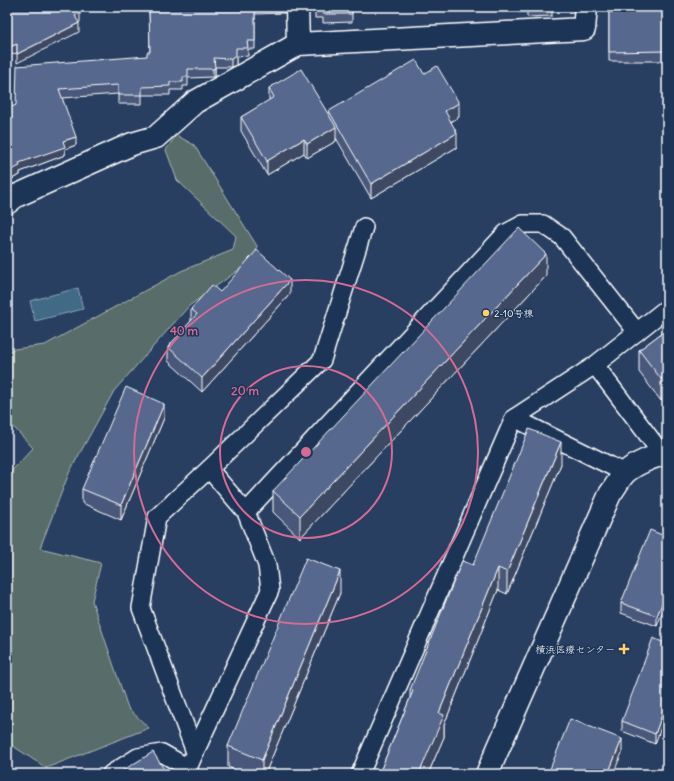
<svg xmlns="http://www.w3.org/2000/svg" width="674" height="781" viewBox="0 0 674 781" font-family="Delius,'Klee One',sans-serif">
<rect width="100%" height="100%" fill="#283f62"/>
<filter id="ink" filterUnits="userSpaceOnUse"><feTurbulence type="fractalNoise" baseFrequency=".025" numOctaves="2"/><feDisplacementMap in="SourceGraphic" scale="8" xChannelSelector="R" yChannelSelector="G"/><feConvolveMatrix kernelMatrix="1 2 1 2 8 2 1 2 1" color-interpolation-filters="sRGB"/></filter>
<g filter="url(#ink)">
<polygon fill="#586d69" stroke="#acb6b4" points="176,135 194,145 257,246 255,258 189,306 114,391 69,473 40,548 101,563 92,601 128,708 149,728 46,768 7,742 7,476 33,448 7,420 7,350 45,345 181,271 233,250 236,236 177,180 166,150"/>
<polygon fill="#406b86" stroke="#8ca6b6" points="78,288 83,309 35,321 30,301"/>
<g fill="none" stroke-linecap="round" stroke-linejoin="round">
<g stroke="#fff" stroke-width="20">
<g id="lane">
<polyline points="595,365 662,454"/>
<polyline points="625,473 514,418 595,365 667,308"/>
<polyline points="246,512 506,233 523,224 543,224 562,237 637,332"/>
<polyline points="195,752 270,590 267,565 246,512 209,469"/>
<polyline points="111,774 138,757 162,753 188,768"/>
<polyline points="190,774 188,768 195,752 141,608 157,517 209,469 322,360 364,227"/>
<polyline points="360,774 514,418"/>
</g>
</g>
<g stroke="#fff" stroke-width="25">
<g id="street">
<polyline points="297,7 298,44"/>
<polyline points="7,203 16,196 132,144 156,137 195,102 298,44 584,29 586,7"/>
<path d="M487,774l123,-280c5,-6 9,-15 15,-21 8,-8 30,-18 42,-19"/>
</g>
</g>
<use href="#lane" stroke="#1d3557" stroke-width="17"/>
<use href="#street" stroke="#1d3557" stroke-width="22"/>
</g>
<g fill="#4a597a" stroke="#fff">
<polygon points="149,7 285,7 285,13 255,14 255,49 248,49 248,56 236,57 236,65 231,67 215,67 215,77 213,77 188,78 188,86 183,86 183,90 170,90 170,95 142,95 142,104 118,104 118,94 62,98 76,145 65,149 65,155 20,172 20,175 7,181 7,109 147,56 150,52"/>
<polygon points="309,7 352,7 352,22 323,23 323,18 315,18 315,11 310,12"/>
<polygon points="518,7 552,7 552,16 527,17 527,12 518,12"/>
<polygon points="608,7 667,7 667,61 609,61 609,12 608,12"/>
<polygon points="424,74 459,117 451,122 457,147 371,198 336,138 336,141 307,158 304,153 267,175 241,131 241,117 269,101 269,88 329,115 329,111"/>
<polygon points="546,276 300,538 273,512 273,491"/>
<polygon points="220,292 290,294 202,392 168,361 168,347 191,322 191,309"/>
<polygon points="667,329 661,401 639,372 639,350"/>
<polygon points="164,418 121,520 82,503 82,489"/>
<polygon points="561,464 507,594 498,590 444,725 444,737 428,774 379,774 410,698 410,690 473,565"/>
<polygon points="667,537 657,626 621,613 621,603"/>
<polygon points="340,593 265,774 244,774 228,767 228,746"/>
<polygon points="667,644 655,744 622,731 622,721"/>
</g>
<g fill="#3c4863" stroke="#fff">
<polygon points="80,13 80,22 75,25 75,16"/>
<polygon points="79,23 79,32 17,63 17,54"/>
<polygon points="17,44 17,53 7,56 7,48"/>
<polygon points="236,56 236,65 231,67 231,59"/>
<polygon points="215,68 215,77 213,77 213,69"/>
<polygon points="459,103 459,117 445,125 445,111"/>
<polygon points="336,127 336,141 307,158 307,144"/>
<polygon points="457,133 457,147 371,198 371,184"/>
<polygon points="76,137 76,145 65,149 65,155 20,172 20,175 7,181 7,172 19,163 63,141"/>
<polygon points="304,139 304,153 267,175 267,161"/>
<polygon points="546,254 546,276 300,538 300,516"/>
<polygon points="290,280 290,294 202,392 202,378"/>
<polygon points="667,374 667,396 661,401 661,379"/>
<polygon points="164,404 164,418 121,520 121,505"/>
<polygon points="561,442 561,464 507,594 507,572"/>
<polygon points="498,568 498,590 444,725 444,737 428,774 419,774 439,713"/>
<polygon points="340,571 340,593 265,774 262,774 262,760"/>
<polygon points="667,591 667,601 657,626 657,616"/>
<polygon points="667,701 667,711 655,744 655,734"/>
<polygon points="622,739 622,753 613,774 608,774"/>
</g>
<g fill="#56678e" stroke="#fff">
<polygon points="7,7 77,7 80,13 75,16 79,23 17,54 17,44 7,48"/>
<polygon points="149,7 255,7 255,41 247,41 248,48 236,48 236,56 231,59 214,58 215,68 213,69 188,69 188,77 183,77 183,82 170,82 170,86 142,87 142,95 118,95 118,85 59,89 76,137 63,141 65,147 19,163 20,166 7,172 7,109 16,105 17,66 147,56 147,52 150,52"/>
<polygon points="315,7 352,7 352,14 323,14 323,9 315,9"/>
<rect x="527" y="7" width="25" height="1"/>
<polygon points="609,7 667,7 667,51 609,52"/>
<polygon points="416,60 424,74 437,66 459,103 445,111 457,133 371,184 329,111"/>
<polygon points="301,69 336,127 307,144 304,139 267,161 241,117 274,97 269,88"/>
<polygon points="519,228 546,254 300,516 273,491"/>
<polygon points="257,250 290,280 202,378 168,347 197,314 191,309 212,285 220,292"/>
<polygon points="667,329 667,374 661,379 639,350"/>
<polygon points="126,387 164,404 121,505 82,489"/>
<polygon points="529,429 561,442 507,572 498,568 439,713 444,715 419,774 379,774 413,691 410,690 462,561 473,565"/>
<polygon points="650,530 667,537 667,591 657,616 621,603"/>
<polygon points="306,558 340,571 262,760 228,746"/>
<polygon points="653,638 667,644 667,701 655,734 622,721"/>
<polygon points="570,719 622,739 608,774 548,774"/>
<polygon points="153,752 167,774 117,774"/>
</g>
</g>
<g fill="none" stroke="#d76994" stroke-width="2">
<circle cx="306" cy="452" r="86"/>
<circle cx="306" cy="452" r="172"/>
</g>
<g fill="#ffd166" stroke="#1d3557" stroke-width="1.5">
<circle cx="486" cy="313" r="4"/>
<path d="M622 643h4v4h4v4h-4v4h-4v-4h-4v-4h4z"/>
</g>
<g text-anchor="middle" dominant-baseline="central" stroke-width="3" stroke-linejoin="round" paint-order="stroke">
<g font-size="10" fill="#fff" stroke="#1d3557" text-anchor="start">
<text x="494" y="313">2-10号棟</text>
<text x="615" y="649" text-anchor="end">横浜医療センター</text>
</g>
</g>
<circle cx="306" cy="452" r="6" fill="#d76994" stroke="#1d3557" stroke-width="2"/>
<g font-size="12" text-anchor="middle" font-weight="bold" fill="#d76994" stroke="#1d3557" stroke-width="3" stroke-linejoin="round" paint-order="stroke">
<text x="184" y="335">40 m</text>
<text x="245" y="395">20 m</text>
</g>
<rect width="674" height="781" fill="none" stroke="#1d3557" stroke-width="24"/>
<rect x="12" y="12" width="650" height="757" fill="none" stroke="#fff" stroke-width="1.5" filter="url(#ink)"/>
</svg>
